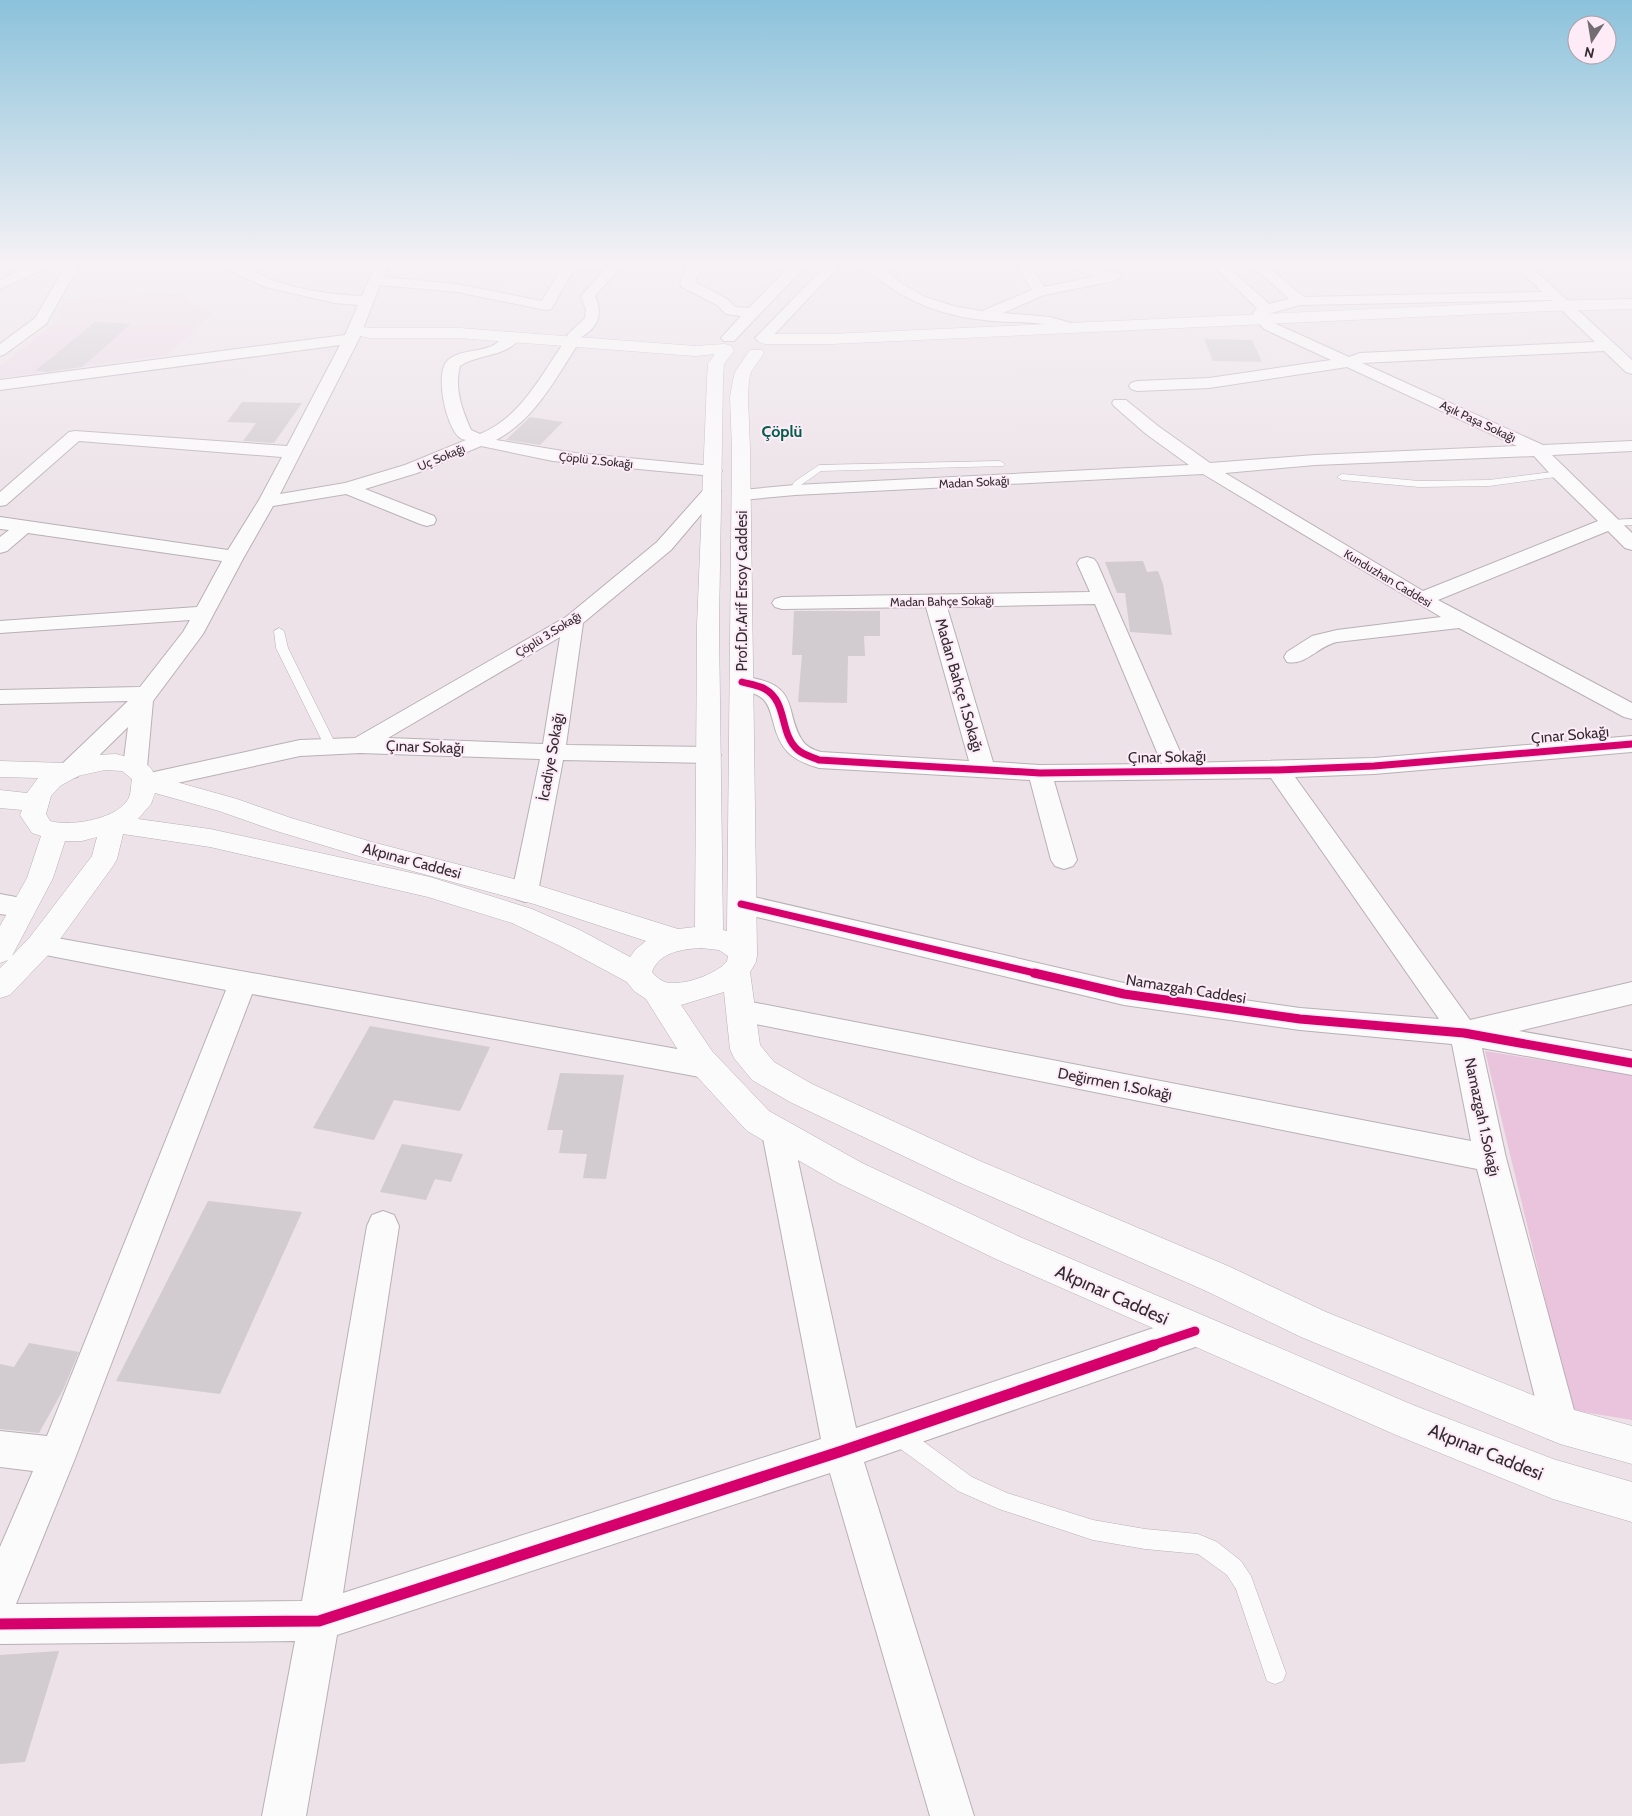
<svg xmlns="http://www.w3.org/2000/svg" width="1632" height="1816" viewBox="0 0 1632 1816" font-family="Cabin,sans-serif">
<rect width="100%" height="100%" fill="#ece2e8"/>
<polygon fill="#ead8e4" points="183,293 192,304 213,312 167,355 0,378 0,366 57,322 64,300"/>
<polygon fill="#e9c4dc" points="1485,1051 1632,1075 1632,1420 1572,1410"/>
<g fill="#d2cbcf">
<polygon points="95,322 131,324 82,367 48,372 35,371"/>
<polygon points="1204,339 1252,340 1262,362 1213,361"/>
<polygon points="242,402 302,403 274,443 243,441 256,423 227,422"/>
<polygon points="530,417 563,422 540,445 506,440"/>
<polygon points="1143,561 1147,572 1158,571 1163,584 1172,635 1130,632 1125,593 1117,593 1105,562"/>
<polygon points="794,611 880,611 880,636 864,636 865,656 848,656 847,703 798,702 802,655 792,655"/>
<polygon points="370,1026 490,1047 460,1111 394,1100 374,1140 313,1128"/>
<polygon points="560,1073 624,1075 606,1179 583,1178 587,1154 559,1153 563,1130 547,1130"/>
<polygon points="402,1144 463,1154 451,1182 435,1179 426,1200 380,1192"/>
<polygon points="208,1201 302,1212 220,1394 116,1381"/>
<polygon points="29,1343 79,1352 63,1390 39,1433 0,1429 0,1364 14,1367"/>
<polygon points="59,1651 25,1762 0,1764 0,1655"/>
</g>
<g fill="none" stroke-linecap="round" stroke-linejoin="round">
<g stroke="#b8b0b5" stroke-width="1">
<g id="lane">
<polygon points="1000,461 1005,464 1003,466 821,471 801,485 798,492 792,492 790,490 794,482 819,465"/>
<polygon points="1560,471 1565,474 1563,476 1489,486 1419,487 1342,480 1337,477 1342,474 1419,481 1489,480"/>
<polygon points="1632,519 1632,525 1611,526 1606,523 1611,520"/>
<polygon points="279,628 284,631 288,648 337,747 335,750 331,751 325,747 276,648 274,631"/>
<polygon points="898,1425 905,1428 972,1477 1007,1493 1093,1520 1145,1529 1198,1534 1217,1542 1241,1561 1251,1576 1286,1673 1283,1681 1275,1684 1267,1681 1236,1589 1227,1575 1198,1554 1145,1549 1093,1540 999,1509 958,1491 891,1442 888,1435 891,1428"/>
</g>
</g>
<g stroke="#b8b0b5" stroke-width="2">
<g id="street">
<polygon points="43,262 63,262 61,265 40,271 0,289 0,280 30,265"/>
<polygon points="68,262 81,262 46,324 5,354 0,356 0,344 35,318"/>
<path d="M216,262c22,-3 38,11 58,19 27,9 59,14 88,15l15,-34h12l-5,15 73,7 85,17 20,-34 -22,-2 -1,-3h86l-30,34c9,20 2,33 -17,43l2,2c-24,36 -44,78 -84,99l79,13 138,13 6,1 3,4 -3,4 -6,1 -160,-15 -72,-15 -64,27 -52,16 69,27 2,4 -2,4 -7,2 -7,-2 -74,-30 -73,12 -29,51 -41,77 -50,67 -6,66 -4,6 -8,2 -8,-2 -4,-6 5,-40 -51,50 -8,2 -8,-2 -4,-6 4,-6 67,-64 -128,3v-14l140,-3 43,-55 7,-12 -190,13v-12l197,-14 25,-46 -194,-28 -21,18 -7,2v-16l9,-7 -9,-1v-12l228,33 31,-50 23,-43 -203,-16 -73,64 -6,1v-14l69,-60 6,-1 212,15 53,-101 -340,45v-10l345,-45 13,-30 -23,-2 -70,-16 -47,-22zM575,267l31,1 -25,28 5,14 -1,8 -18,17 2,2 -2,1c-25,35 -45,79 -87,96l-9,-4c-9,-21 -17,-41 -11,-64 20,-13 46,-8 61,-29l-3,-3c-12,-3 -16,7 -26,12 -14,6 -32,4 -44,14 -14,13 -2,66 11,77 2,2 4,2 7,3l-61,25 -60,18 -65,11 79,-155 21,-54 77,7 89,18 5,-1 2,-3z"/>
<polygon points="689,262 702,262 695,282 727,299 735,307 749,308 786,270 797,262 812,262 796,276 734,341 724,341 721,338 741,316 726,314 717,305 682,287 680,284"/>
<polygon points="829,262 843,262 768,341 758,341 755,338 758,335"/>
<path d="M854,262l22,1 25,20 24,14 32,10 25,4 50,-21 -14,-22 2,-6h12v6l12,19 53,-11 -38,-11 -1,-3h19l42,12 2,3 -7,4 -70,14 -41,18 47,4 28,8 2,3 -2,3c-10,3 -19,-4 -29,-6 -21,-4 -44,-2 -65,-5 -40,-4 -77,-18 -108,-43 -6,-5 -17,-9 -22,-15z"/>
<path d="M1209,262h14l46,42 20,-5 -41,-37h14l42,35 238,-5 -30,-30h14l106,98v14l-6,-2 -22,-21 -242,12 181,82 89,-4v10l-80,4 80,78v17l-7,-2 -17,-17 -170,69 194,103v16l-8,-2 -165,-89 -122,14c-19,4 -31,24 -50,20l-3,-5 3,-5 25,-16 25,-6 104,-13 -238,-143 -408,21 -53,5 -6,-1 -3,-4 3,-4 6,-1 53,-5 394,-20 -43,-31 -32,-28 -2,-3 2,-3h12l32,26 52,37 105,-8 202,-9 -170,-79 -138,21 -72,3 -6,-2 -2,-3 2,-3 6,-2 72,-3 122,-18 -67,-31 -9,-10 -2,-6 4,-5zM1551,300l44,42 -235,11 -11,4 -75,-34 -6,-9 32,-9zM1534,456l20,22 44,43 -175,70 -198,-118 90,-8z"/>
<path d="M712,486l6,1 3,4 -50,59 -88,73 -17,122 143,2 8,3 4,5 -4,5 -8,3 -146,-3 -25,132 -4,7 -9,3 -9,-3 -4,-7 28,-133 -180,-6 -60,3 -155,34 -8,-2 -4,-6 4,-6 8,-2 155,-34 55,-2 211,-121 91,-75 49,-55zM560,637l-17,107 -155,-6z"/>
<path d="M1087,557l7,2 3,4 88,200 189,-5 258,-22v16l-258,22 -79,3 175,243 162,-38v22l-113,27 113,20v24l-150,-27 24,110 72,267 -5,13 -13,5 -13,-5 -5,-13 -65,-256 -746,-150 -4,-8 4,-8 10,-3 730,141 -19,-97 -152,-14 -176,-25 -392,-94 -4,-7 4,-7 9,-3 383,89 176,25 139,11 -168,-241 -217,3 23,79 -4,6 -9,3 -9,-3 -4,-6 -21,-80 -211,-12c-28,-8 -39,-18 -46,-47 -2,-7 -4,-16 -9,-21 -9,-10 -26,-7 -33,-18l3,-5c10,-2 17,1 27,3 37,10 25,36 41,60 4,7 12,10 19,12l148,9 -43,-154 -144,2 -7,-2 -3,-4 3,-4 7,-2 308,-5 -13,-29 3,-4zM1095,604l67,160 -122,1 -47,-3 -46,-155z"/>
<polygon points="0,894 32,900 36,907 32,914 23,917 0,914"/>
<polygon points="40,935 705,1054 715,1057 720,1066 715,1075 705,1078 252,994 76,1456 16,1604 302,1601 367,1226 372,1215 383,1211 394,1215 399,1226 343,1593 821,1439 762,1133 766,1124 777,1120 788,1124 792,1133 856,1428 1195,1314 1207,1319 1212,1331 1207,1343 864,1462 974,1816 930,1816 830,1473 337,1635 306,1816 262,1816 295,1641 0,1644 0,1547 33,1471 0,1467 0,1431 47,1436 226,990 30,952 27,945 30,938"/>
</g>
</g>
<g stroke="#b8b0b5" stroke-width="1">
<g id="secondary">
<polygon points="1632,299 1632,309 1548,311 831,344 765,344 759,342 757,339 759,336 765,334 831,334 1548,301"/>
<path d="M357,326l13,2h89l236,18 30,-2 6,2 3,5 -10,13 -1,16 -4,246 4,304 4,1 5,-482 -2,-52 3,-17 2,-8 15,-22h12l2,3 -13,19 -2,8 -1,17 2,52 7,506 -1,7 -6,10 10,73 14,17 38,22 168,77 248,105 98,46 234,94 72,20v38l-72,-20 -259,-107 -97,-47 -248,-109 -166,-79 -38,-22 -18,-22 -4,-9 -6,-57 -43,13 31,46 57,60 93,52 158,74 393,168 140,54 79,23v40l-79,-23 -157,-64 -400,-176 -158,-76 -91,-52 -57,-62 -44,-70 -12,-8 -7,-9 -67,-36 -48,-23 -84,-26 -218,-50 -87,-13 -6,25 -4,7 -63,87 -40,42 -10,3v-30l8,-8 -8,3v-37l27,-48 14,-42 -9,-3 -12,-18 2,-5 -22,-2v-18l27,3 11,-15 -38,-1v-16l66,2 30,-8 20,-1 26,7 9,7 4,8 82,23 54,19 81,24 165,43 141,44 17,-2 2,-301 10,-246 1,-16 7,-10 -20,2 -236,-18h-89l-19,-4 -2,-3 2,-3zM105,770l17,1 10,8c-1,5 -1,11 -2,16 -8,24 -59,32 -80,26l-4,-7 5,-18 9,-10 18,-10zM155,793l64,18 54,19 99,30 162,44 112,37 -10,8 -6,8 -50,-27 -48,-21 -102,-32 -220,-48 -72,-10 13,-15zM97,837l-5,19 -62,81 -18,19 41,-78 12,-37h17zM701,948l18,2 9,6 -1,5c-9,13 -46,26 -62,21 -5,-2 -10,-6 -13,-10 7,-20 31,-23 49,-24z"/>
</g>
</g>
<use href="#lane" fill="#fcfbfc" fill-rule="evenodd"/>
<use href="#street" fill="#fcfbfc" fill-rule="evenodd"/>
<use href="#secondary" fill="#fcfbfc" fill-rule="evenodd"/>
<g stroke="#fdebf7" stroke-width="10">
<g id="cycleway-far2">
<path d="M742,682c7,2 16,3 23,7 23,13 14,45 33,61 6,5 14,7 21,10l221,13 238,-3 96,-4 258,-22"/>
<polyline points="741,904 1039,974"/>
</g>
</g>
<g stroke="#fdebf7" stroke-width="12">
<g id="cycleway-far1">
<polyline points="1034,973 1124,994 1300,1019 1464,1033 1632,1063"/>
<polyline points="1150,1346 1195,1331"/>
</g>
</g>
<g stroke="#fdebf7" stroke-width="14">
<polyline id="cycleway" points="0,1624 319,1621 842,1451 1154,1345"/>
</g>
<use href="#cycleway-far2" stroke="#d6006c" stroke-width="7"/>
<use href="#cycleway-far1" stroke="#d6006c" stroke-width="9"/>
<use href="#cycleway" stroke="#d6006c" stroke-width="11"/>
</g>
<linearGradient id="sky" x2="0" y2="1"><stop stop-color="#8bc2db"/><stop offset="0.51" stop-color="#f6f2f5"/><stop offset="1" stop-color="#f6f2f5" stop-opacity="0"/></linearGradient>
<rect width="1632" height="516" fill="url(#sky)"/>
<g text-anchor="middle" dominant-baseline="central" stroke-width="4" stroke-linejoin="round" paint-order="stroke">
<g font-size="12" fill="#322c30" stroke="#fdebf7">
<text transform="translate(1478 421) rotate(25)">Aşık Paşa Sokağı</text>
<text transform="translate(441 457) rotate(-23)">Uç Sokağı</text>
<text transform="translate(596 460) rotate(6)">Çöplü 2.Sokağı</text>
<text transform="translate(974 482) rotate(-3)">Madan Sokağı</text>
<text transform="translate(1388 578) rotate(31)">Kunduzhan Caddesi</text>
<text transform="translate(942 601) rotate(-1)">Madan Bahçe Sokağı</text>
<text transform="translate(548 634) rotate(-32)">Çöplü 3.Sokağı</text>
</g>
<g font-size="15" fill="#322c30" stroke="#fdebf7">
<text transform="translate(742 591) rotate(-90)">Prof.Dr.Arif Ersoy Caddesi</text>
<text transform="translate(959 685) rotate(74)">Madan Bahçe 1.Sokağı</text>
<text transform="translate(1570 735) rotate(-5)">Çınar Sokağı</text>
<text transform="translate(425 747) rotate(2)">Çınar Sokağı</text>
<text transform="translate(551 757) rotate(-80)">İcadiye Sokağı</text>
<text transform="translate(1167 757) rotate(-1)">Çınar Sokağı</text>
<text transform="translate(412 861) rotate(15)">Akpınar Caddesi</text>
<text transform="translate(1186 989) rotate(9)">Namazgah Caddesi</text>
<text transform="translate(1115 1084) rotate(11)">Değirmen 1.Sokağı</text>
<text transform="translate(1482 1117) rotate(78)">Namazgah 1.Sokağı</text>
</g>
<g font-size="16" font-weight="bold" fill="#055d4b" stroke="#fdebf7">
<text x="782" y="431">Çöplü</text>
</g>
<g font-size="18" fill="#322c30" stroke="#fdebf7">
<text transform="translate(1112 1295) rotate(24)">Akpınar Caddesi</text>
<text transform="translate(1486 1452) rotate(22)">Akpınar Caddesi</text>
</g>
</g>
<g transform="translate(1592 40) rotate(192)"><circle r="24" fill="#fdebf7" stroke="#ac9fa7"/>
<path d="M0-4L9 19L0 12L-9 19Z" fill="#736c70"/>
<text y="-8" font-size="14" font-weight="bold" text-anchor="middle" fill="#322c30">N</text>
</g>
</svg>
